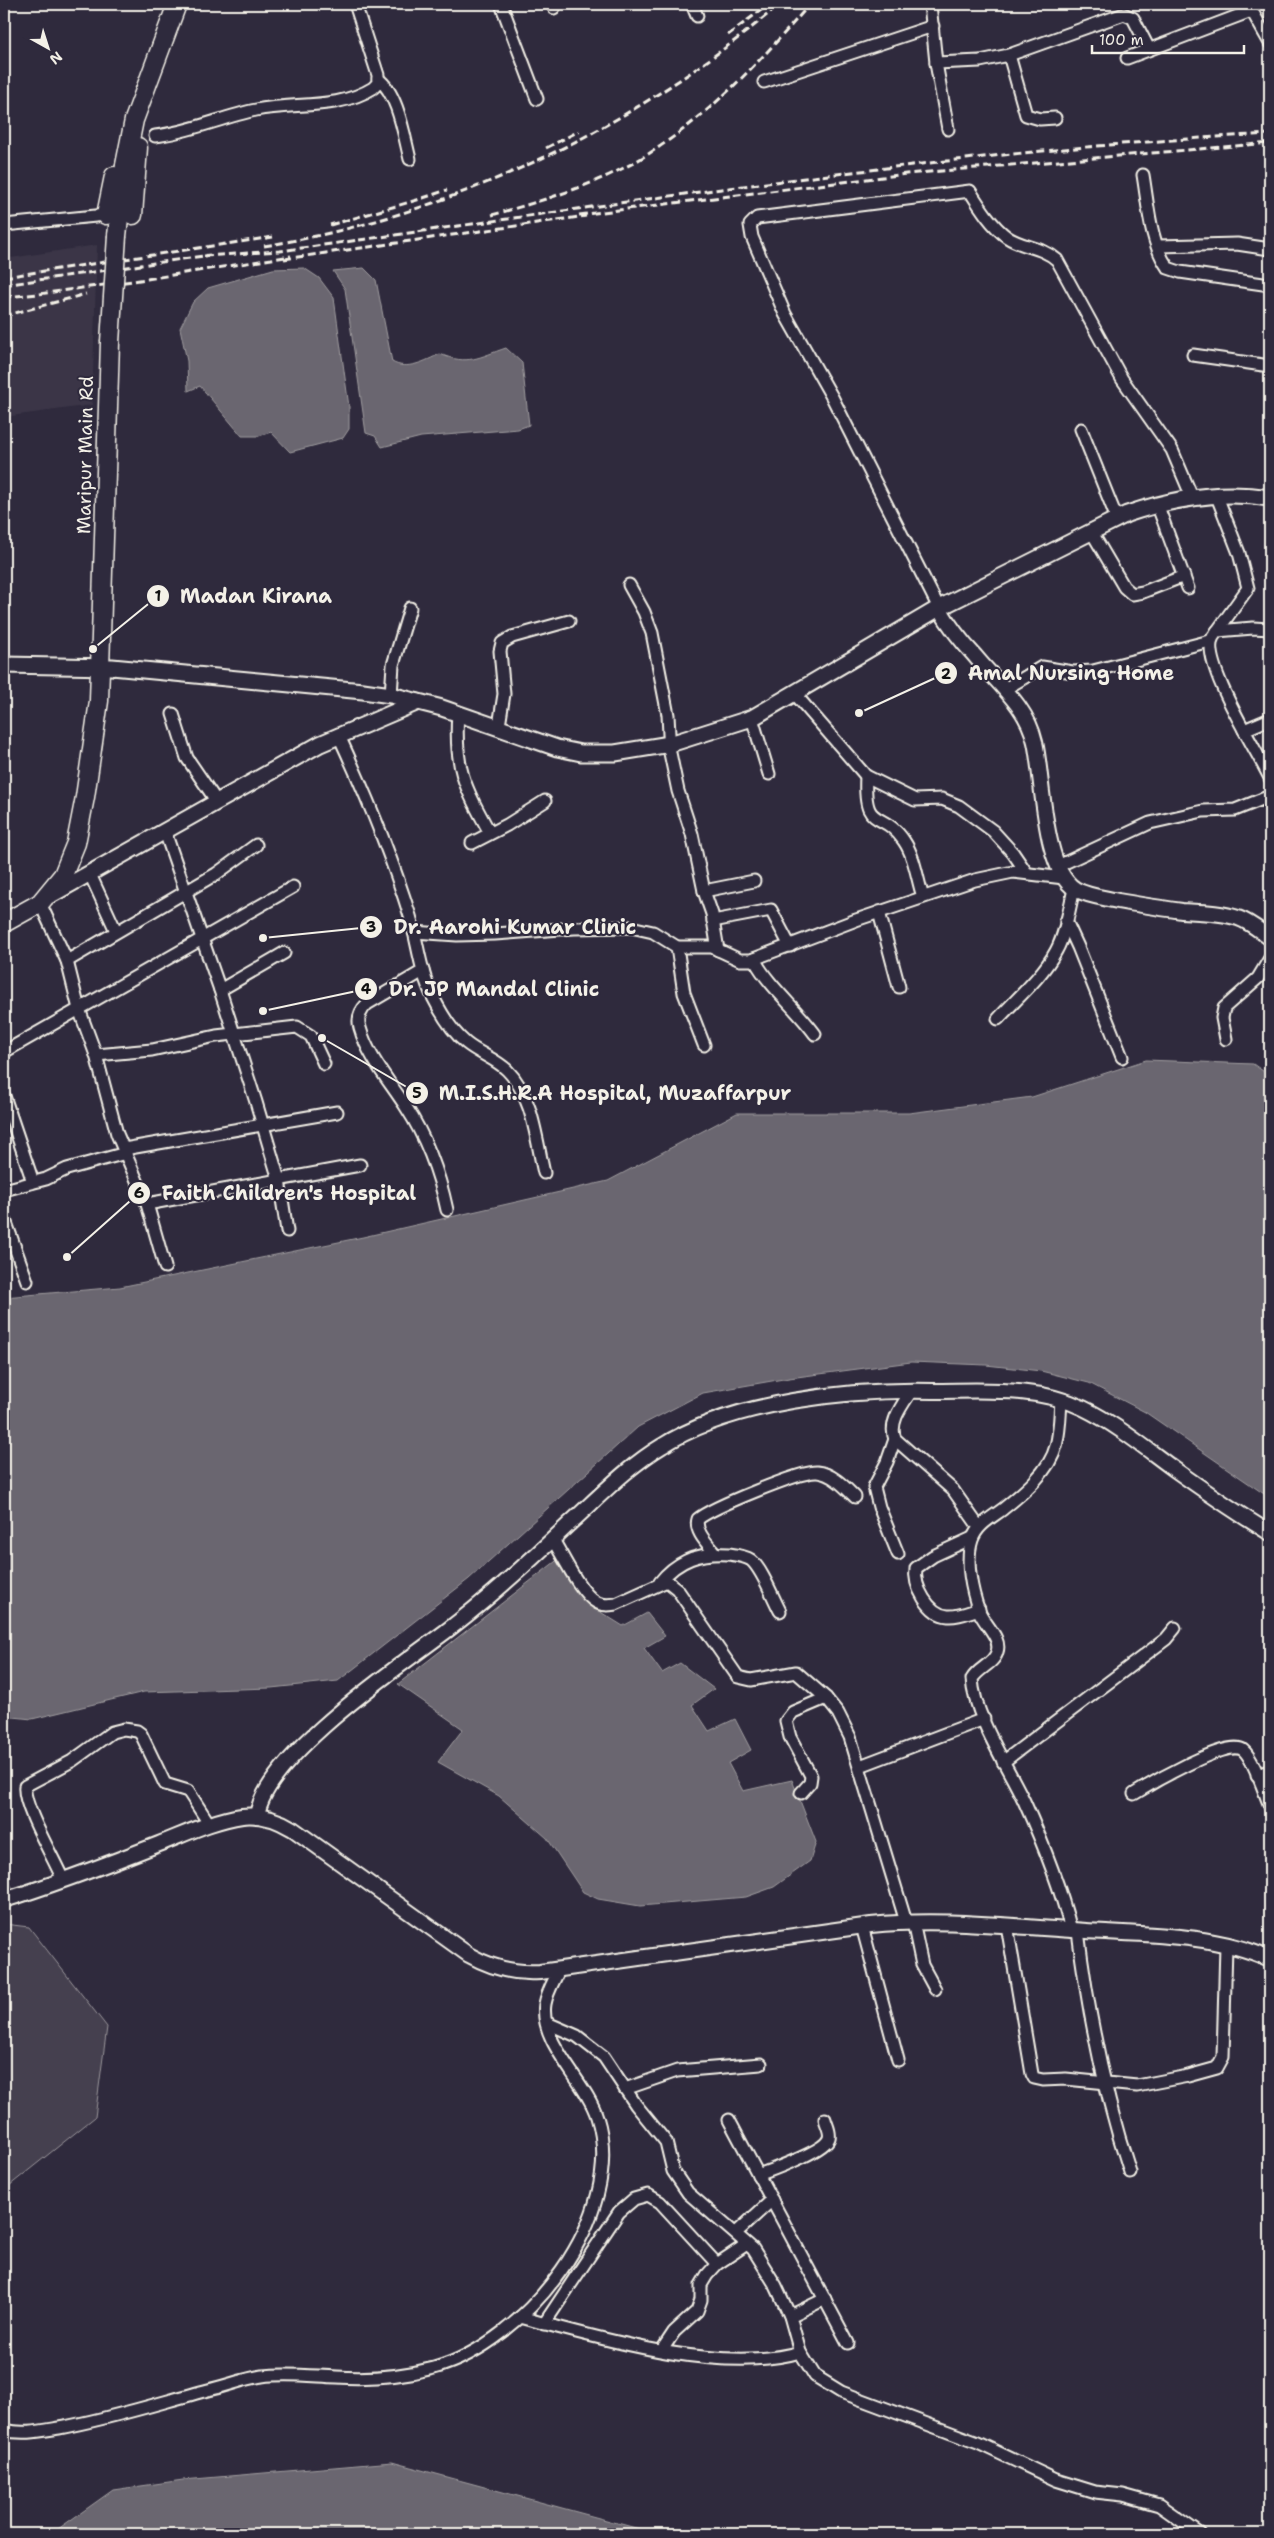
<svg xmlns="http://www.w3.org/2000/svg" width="1274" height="2538" viewBox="0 0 1274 2538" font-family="'Shantell Sans',sans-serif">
<rect width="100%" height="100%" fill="#2f2a3d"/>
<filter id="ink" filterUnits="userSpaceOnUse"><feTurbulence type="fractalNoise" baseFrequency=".02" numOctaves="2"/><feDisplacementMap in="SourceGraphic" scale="10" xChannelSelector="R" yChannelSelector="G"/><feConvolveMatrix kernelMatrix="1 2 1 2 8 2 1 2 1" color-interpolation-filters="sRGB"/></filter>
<g filter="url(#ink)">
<polygon fill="#3b3647" points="97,245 92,405 4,417 4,259"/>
<polygon fill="#454050" stroke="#9c989c" points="4,1924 29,1927 107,2027 95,2117 4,2190"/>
<g fill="#6a6670" stroke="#a19ea0">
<polygon points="304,268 319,278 334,298 349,407 349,429 343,438 290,452 271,432 259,436 242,436 200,386 188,391 187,361 180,328 193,302 208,288 273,269"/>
<path d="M364,268l12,12 16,82c15,9 33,-1 48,-8 28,12 39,3 66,-6l16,15 7,62 -11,4 -97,8 -39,10 -7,-11 -9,-3 -21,-144 -12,-18z"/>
<polygon points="1146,1060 1253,1064 1270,1076 1270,1498 1145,1412 1089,1383 1041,1371 986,1365 911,1362 789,1378 703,1393 638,1427 469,1579 338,1681 271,1688 144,1692 32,1719 4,1716 4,1297 120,1287 363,1237 608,1181 737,1113 909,1113 1032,1097"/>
<polygon points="560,1558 586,1603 623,1626 647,1613 665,1636 644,1648 662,1673 680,1663 714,1689 692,1705 709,1731 735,1719 751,1750 728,1763 743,1791 792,1780 816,1842 810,1861 774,1887 746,1897 640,1906 598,1899 583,1892 547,1838 499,1796 438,1762 463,1729 398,1684"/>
<polygon points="392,2462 658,2534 51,2534 113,2490 183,2480"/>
</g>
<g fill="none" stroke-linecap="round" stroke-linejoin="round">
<g stroke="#f4f1e8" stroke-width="15">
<g id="minor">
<polyline points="501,4 537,99"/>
<polyline points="553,4 554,8"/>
<polyline points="692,4 697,16"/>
<polyline points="930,4 936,63 948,129"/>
<polyline points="1248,4 1270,43"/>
<polyline points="1009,55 1026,115 1040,119 1055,118"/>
<polyline points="1127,58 1251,11"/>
<polyline points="936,63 980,61 1009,55 1124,14 1133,18 1149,49"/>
<path d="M378,79c20,14 26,57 32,80"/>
<polyline points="764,82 933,26"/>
<path d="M155,136c35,-4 67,-19 101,-26 38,-8 82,0 117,-22l5,-5v-8l-23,-71"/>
<path d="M1143,175c5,29 7,68 25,93l12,4 90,13"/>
<polyline points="4,225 106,215"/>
<polyline points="1158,246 1237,244 1270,249"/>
<polyline points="1193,355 1270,366"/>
<polyline points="1081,429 1117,519"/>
<path d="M1216,494l23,59 9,35 -35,49c-14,24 45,115 57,141"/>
<polyline points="1157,504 1188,588"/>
<polyline points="1091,531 1124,587 1132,594 1143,592 1184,576"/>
<polyline points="629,585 644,612 652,633 668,715 670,753 678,791 692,834 704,891 712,914 718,950"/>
<path d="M939,608l-107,-211 -47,-83 -33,-77 -2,-12 7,-7 213,-27c10,16 22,35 37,46 16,11 34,9 50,23l65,119 50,71 20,47"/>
<polyline points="1217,631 1253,628 1270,629"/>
<polyline points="1005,689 1042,667 1073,672 1093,671 1210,641"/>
<polyline points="794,693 866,776 915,800 942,799 959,806 993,831 1013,853 1026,872"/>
<polyline points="391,695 393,665 410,608"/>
<path d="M458,713c-4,54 6,73 32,120"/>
<polyline points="173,714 187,758 217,802"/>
<polyline points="752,718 769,774"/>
<polyline points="499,726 504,694 500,651 502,643 512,637 569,621"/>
<polyline points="1244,730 1270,719"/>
<path d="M339,736c27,58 52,119 71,180 8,27 10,56 23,81 8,16 18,34 33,46 12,10 30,16 41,27 26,26 29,69 37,103"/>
<path d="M866,776c-3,57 16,32 38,65 11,16 13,38 19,56"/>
<polyline points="165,832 220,990 256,1102 279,1180 287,1231"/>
<polyline points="472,843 507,825 545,801"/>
<polyline points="1058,866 1150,823 1203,811 1235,810 1270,796"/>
<polyline points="89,872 116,931"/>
<polyline points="704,891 754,881"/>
<polyline points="40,903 67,961 79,1009 96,1055 117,1134 147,1204 165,1267"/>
<polyline points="879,912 899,987"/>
<polyline points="713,921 771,910 790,946"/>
<polyline points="1066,921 1078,947 1122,1057"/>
<polyline points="414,932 457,935 495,934 574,928 631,927 653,932 677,947 712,947 740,960 751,960 856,920 975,880 1013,872 1064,878"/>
<polyline points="677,947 684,993 704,1045"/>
<path d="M754,959c16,29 42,49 61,75"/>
<polyline points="67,961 216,874 256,845"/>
<path d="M423,971l-56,33c-7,7 -10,14 -7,24 8,29 30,54 46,79 21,32 33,65 41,103"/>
<polyline points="220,990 284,953"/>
<path d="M998,1019c19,-21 44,-42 58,-68 10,-18 13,-42 18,-62"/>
<polyline points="1226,1039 1222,1018 1224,1008 1258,978 1270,958"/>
<polyline points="4,1052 293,887"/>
<polyline points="96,1055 152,1050 216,1036 297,1027 311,1036 324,1064"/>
<polyline points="4,1096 33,1182"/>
<polyline points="124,1149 337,1112"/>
<polyline points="4,1190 46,1179 67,1169 126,1153"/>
<polyline points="147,1204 360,1165"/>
<polyline points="4,1217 27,1281"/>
<path d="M912,1390c-9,14 -24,32 -17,49l58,51 26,37"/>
<path d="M1061,1400c-1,15 -1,31 -5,46 -6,25 -33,47 -53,63 -12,9 -26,16 -31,31 -7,21 0,52 7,71 5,13 23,27 18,41 -3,12 -19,16 -25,27 2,37 36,88 52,122 19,42 36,85 47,129"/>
<polyline points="895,1439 887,1462 874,1487 879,1507 898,1554"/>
<path d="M972,1538l-39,18 -17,12c-3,18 13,47 32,48 10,1 21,-4 31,-7"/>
<path d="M553,1540c10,16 27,53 43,62 6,4 13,3 20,2l51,-23 10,8 61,88 13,3 45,-8 30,26 12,15 12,24 56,185"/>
<path d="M715,1553c-7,-9 -21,-22 -17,-34 13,-11 102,-48 119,-47 15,1 28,15 38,25"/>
<path d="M660,1582c18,-23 41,-30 69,-28 7,1 16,2 22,6 11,9 22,38 29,51"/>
<polyline points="1003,1762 1166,1639 1175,1628"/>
<polyline points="860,1766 984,1719"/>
<polyline points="1257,1776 1270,1770"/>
<polyline points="801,1793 810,1783 811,1776 790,1737 786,1721 793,1712 826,1698"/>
<path d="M1134,1794c16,-10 94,-56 109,-44 11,9 21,42 27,56"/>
<path d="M63,1880c-8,-20 -41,-75 -38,-94l47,-25 40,-29 12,-3 13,2 4,3 24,50 23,7 22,34"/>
<polyline points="4,1887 8,1898"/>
<polyline points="913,1922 922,1965 935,1989"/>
<polyline points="1007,1925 1032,2074 1034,2078 1043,2080 1066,2079 1137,2086 1188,2076 1217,2068 1223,2057 1226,1945"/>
<polyline points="862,1926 898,2060"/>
<path d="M1078,1931c10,82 26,162 52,241"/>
<polyline points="547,2023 577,2036 604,2057 636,2105 666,2142 673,2171 688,2193 753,2249 776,2286 790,2316 800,2352 815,2376 841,2392 978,2443 1056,2480 1095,2492 1123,2495 1159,2505 1200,2534"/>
<polyline points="625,2089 677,2071 761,2064"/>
<polyline points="729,2120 848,2343"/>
<path d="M758,2175c13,-5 67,-24 71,-37 2,-6 -3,-14 -4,-19"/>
<polyline points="736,2233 772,2200"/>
<polyline points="790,2316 825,2299"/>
<path d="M520,2317c78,21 202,58 280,35"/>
<polyline points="544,2324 619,2212 634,2199 648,2195 660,2202 717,2264"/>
<polyline points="662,2350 674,2332 697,2311 701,2300 701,2285 707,2275 717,2264 747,2244"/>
<path d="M4,2430c18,5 37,1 55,-2 50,-9 100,-25 149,-38 18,-4 36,-11 54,-14 25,-3 50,0 75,1 31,2 66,-1 97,-9 92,-25 194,-153 163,-251 -11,-36 -58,-74 -52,-113 2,-12 9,-23 14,-34"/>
</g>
</g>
<g stroke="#f4f1e8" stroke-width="18">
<g id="tertiary">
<path d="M939,608c10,17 22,33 36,48 22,27 52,50 60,86 8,35 8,127 40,147 12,7 30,9 43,12 22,4 43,7 64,10 18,1 39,1 56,7 12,4 22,13 32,20"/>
<path d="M257,1816c7,-58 141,-149 188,-184 44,-33 84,-70 124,-108 30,-27 58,-57 93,-78 70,-45 189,-57 271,-55 49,0 104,-5 150,17 33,16 61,39 91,61 31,22 63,44 96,64"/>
<path d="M4,1900c52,-16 104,-36 155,-56 26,-10 55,-24 83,-28 18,-2 36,4 51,13l176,126c23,13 45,19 71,17l331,-47c67,-7 134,1 201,5 65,5 138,2 198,29"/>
</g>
</g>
<g stroke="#f4f1e8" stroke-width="19">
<g id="secondary">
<path d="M4,665l108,2 251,24 28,4 51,13 115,40 24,5h34l55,-9 82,-26 187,-110 188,-94c47,-16 94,-24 143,-16"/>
<polyline points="51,895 320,744 418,702"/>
</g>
</g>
<g stroke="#f4f1e8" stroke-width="21">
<g id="primary">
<polyline points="106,215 114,176"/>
<polyline points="133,215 138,147"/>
<polyline points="117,236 125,165 134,120 177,4"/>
<polyline points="4,923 40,903 63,875 76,843 85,797 99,701 110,342"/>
</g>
</g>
<use href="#minor" stroke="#2f2a3d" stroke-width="11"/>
<use href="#tertiary" stroke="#2f2a3d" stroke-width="14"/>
<use href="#secondary" stroke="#2f2a3d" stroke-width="15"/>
<use href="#primary" stroke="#2f2a3d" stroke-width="18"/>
<g stroke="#f4f1e8" stroke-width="3" stroke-dasharray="8 4" stroke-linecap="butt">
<polyline points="728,35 769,4"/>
<polyline points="546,148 579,131"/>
<path d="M492,215c56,-16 115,-33 164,-66 59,-39 108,-92 154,-145"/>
<polyline points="579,215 906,174 1270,143"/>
<polyline points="330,225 417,200 447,190"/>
<path d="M264,246c189,-31 371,-118 516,-242"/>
<path d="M204,256l76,-5c330,-45 658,-100 990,-117"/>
<polyline points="284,259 586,216"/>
<polyline points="4,277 273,237"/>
<polyline points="4,285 210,255"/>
<polyline points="4,297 39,294 147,279 291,256"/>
<polyline points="4,316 86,294"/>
</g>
<g stroke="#f4f1e8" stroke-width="21" stroke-linecap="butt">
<polyline id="primary-bridge" points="110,342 117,236"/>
</g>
<use href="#primary-bridge" stroke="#2f2a3d" stroke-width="18"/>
</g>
</g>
<g text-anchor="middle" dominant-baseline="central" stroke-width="4" stroke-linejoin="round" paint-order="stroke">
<g font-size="19" fill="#f4f1e8" stroke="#2f2a3d">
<text transform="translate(85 455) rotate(-89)">Maripur Main Rd</text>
</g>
</g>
<path fill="none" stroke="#f4f1e8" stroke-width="2" d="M93 649L158 596M859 713L946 673M263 938L371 927M263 1011L366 989M322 1038L417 1093M67 1257L139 1193"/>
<g fill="#f4f1e8" stroke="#2f2a3d" stroke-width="2">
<circle cx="93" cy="649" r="5"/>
<circle cx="859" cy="713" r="5"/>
<circle cx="263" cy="938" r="5"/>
<circle cx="263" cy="1011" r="5"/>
<circle cx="322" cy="1038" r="5"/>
<circle cx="67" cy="1257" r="5"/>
<circle cx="158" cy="596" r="12"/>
<circle cx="946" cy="673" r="12"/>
<circle cx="371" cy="927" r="12"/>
<circle cx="366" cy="989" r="12"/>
<circle cx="417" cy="1093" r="12"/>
<circle cx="139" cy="1193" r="12"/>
</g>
<g font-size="15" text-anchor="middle" font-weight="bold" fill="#111">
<text x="158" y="601">1</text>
<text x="946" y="679">2</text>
<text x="371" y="932">3</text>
<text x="366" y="994">4</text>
<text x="417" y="1098">5</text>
<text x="139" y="1198">6</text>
</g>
<g font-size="20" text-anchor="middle" font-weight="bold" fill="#f4f1e8" stroke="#2f2a3d" stroke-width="4" stroke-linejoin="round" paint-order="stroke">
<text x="256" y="603">Madan Kirana</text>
<text x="1071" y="680">Amal Nursing Home</text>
<text x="515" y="934">Dr. Aarohi Kumar Clinic</text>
<text x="494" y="996">Dr. JP Mandal Clinic</text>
<text x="615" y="1100">M.I.S.H.R.A Hospital, Muzaffarpur</text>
<text x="289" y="1200">Faith Children's Hospital</text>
</g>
<rect width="1274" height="2538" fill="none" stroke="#2f2a3d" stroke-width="20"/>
<rect x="10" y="10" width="1254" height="2518" fill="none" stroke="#f4f1e8" stroke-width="2" filter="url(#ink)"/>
<g transform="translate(48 48) rotate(141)" stroke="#2f2a3d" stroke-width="4" paint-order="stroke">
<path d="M0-4L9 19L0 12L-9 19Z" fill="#f4f1e8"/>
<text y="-8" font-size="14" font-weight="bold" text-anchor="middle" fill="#f4f1e8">N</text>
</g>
<path d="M1092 45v8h152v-8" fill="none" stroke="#f4f1e8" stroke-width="2.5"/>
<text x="1099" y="45" font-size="15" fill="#f4f1e8" stroke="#2f2a3d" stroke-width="4" paint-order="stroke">100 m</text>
</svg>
